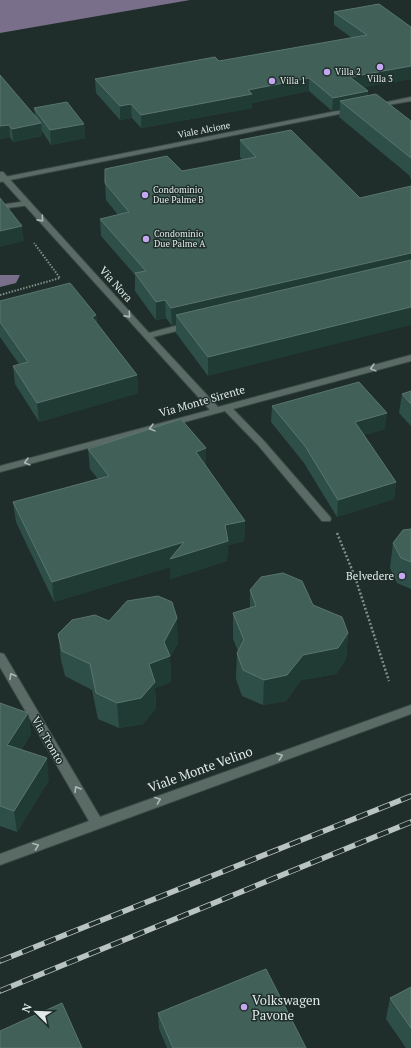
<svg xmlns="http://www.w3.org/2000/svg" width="411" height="1048" viewBox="0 0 411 1048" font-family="'PT Serif',serif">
<rect width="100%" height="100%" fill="#1f2e2a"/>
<g fill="#7a6f8a">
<polygon points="0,0 190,0 0,33"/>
<polygon points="0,275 20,275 16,283 0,287"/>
</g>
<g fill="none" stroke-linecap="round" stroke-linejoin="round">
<g stroke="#3c4946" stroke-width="2">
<polygon id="lane" points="27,201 31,203 30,205 0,209 0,205"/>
</g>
<g stroke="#3c4946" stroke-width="2">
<g id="street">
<polygon points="0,172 3,172 149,333 189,322 192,323 192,327 153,337 218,407 411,355 411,361 233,409 264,441 330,517 331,519 330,521 322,521 258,445 225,411 0,472 0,466 210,410 0,178"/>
<polygon points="0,653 4,654 100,817 411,705 411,714 0,865 0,854 89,821 0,667"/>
</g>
</g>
<g stroke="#3c4946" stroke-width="2">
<g id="secondary">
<polygon points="411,97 411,101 376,107 373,105"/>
<polygon points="352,108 355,110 354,111 0,182 0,178"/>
</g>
</g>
<polyline stroke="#828e8b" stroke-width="2" stroke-dasharray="1.5 1.5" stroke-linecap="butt" points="0,295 60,278 34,243"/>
<polyline stroke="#828e8b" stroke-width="2.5" stroke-dasharray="2 2" stroke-linecap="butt" points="337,533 355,577 389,681"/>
<use href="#lane" fill="#5a6b66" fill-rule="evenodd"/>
<use href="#street" fill="#5a6b66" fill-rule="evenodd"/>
<use href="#secondary" fill="#5a6b66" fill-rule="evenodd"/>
<g stroke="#b9c3c0" stroke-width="5.5">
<g id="rail">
<polyline points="0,961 411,796"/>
<polyline points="0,991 411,822"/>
</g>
</g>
<use href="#rail" stroke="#1f2e2a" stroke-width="4" stroke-dasharray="12" stroke-linecap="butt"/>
</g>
<g fill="#2e4f47">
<polygon points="379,4 411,79 364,87 368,91 368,95 411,121 411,179 410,178 410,176 339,117 340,110 332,111 309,91 252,103 252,108 141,128 132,118 120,120 96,93 95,79 219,61 352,38 334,25 334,12"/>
<polygon points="0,75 35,116 34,108 84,124 85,138 51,145 42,131 42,136 13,142 10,137 0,139"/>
<polygon points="240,140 360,198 208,376 176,333 176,325 172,326 166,318 156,320 135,291 135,275 101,236 100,219 118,215 106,200 105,183 182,171 243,160 240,157"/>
<polygon points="0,301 96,315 97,323 137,375 138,393 39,422 15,384 13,366 19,364 0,337"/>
<polygon points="411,391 411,426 399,413 402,394"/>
<polygon points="272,406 385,429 364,435 396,482 394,499 337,517 304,463 271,422"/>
<polygon points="88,449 206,466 245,521 244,541 228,545 227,561 170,579 170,567 54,602 16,522 13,502 98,479 90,469"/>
<polygon points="411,529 411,589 397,583 390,568 393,543"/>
<polygon points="250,590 313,605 348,633 346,659 336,674 301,680 286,701 263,705 242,696 236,679 237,653 238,651 233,639 233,613 250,608"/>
<polygon points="109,621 178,643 170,657 171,682 155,688 156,708 143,724 119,728 98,719 92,690 65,676 61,660 58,634"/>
<polygon points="0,703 28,713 31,734 21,750 49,780 17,832 0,826"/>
<polygon points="411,987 411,1048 406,1048 386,1019 390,998"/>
<polygon points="158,1013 306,1048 167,1048 159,1029"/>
</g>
<g fill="#203b34">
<polygon points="411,66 411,79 349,90 350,77"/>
<polygon points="309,78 309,91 252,103 252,108 141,128 141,115 248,90"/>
<polygon points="368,91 367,104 340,101 340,110 332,111 333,98"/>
<polygon points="131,104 132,118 120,120 120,106"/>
<polygon points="41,123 42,136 13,142 12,129"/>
<polygon points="84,124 85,138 51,145 50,130"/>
<polygon points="9,125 10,137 0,139 0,126"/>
<polygon points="22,226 24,241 0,247 0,231"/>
<polygon points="411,253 411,270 176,315 176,325 172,326 171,308"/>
<polygon points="165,300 166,318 156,320 156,302"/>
<polygon points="411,307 411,325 208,376 208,357"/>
<polygon points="96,315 97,334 92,317"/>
<polygon points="137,375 138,393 39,422 37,403"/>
<polygon points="387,413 385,429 353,438 355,422"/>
<polygon points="206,448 206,468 196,452"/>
<polygon points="396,482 394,499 337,517 338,500"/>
<polygon points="245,521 244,541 228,545 227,561 170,579 170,567 54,602 52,582 225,525"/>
<polygon points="177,618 178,643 170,657 171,682 155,688 156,708 143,724 119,728 117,703 149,664 164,642"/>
<polygon points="348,633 346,659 336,674 301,680 286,701 263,705 264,680 303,655"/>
<polygon points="28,713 31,734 10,766 7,745"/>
<polygon points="47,758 49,780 17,832 14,811"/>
</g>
<g fill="#416058" stroke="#5a756f">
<polygon points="379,4 411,27 411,66 350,77 368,91 333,98 309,78 248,90 252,94 141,115 131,104 120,106 95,79 215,57 219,61 367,35 334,12"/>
<polygon points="0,75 41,123 12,129 9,125 0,126"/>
<polygon points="376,94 411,121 411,158 340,101"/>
<polygon points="67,102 84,124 50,130 34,108"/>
<polygon points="291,130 360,198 411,186 411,253 171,308 165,300 156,302 135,273 146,271 100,219 129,212 105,183 105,169 167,156 182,171 256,157 240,140"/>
<polygon points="0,198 22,226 0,231"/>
<polygon points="411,260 411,307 208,357 176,315"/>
<polygon points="70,283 96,315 92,317 137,375 37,403 13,366 28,362 0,322 0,301"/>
<polygon points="359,382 387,413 355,422 396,482 338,500 305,446 272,406"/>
<polygon points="411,391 411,404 402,394"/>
<polygon points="181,419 206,448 196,452 245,521 225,525 228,541 170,559 184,542 52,582 13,502 109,476 88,449"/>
<polygon points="411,529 411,562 401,558 393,543 403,530"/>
<polygon points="283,573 302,581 313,605 342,617 348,633 338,648 303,655 287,675 264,680 243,670 237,653 244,640 233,613 256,606 250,590 261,577"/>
<polygon points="158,596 172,602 177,618 164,642 170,656 149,664 155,682 141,698 117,703 96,693 90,664 62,651 58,634 72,620 95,615 109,621 127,601"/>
<polygon points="0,703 28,713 7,745 47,758 14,811 0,806"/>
<polygon points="266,969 306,1048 173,1048 158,1013"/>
<polygon points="411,987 411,1028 390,998"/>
<polygon points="62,1003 82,1048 0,1048 0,1031"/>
</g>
<defs><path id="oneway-chevron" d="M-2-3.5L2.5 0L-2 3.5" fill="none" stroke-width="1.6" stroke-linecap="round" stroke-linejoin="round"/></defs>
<g stroke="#acb8b4">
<use href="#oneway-chevron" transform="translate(41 219) rotate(48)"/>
<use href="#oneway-chevron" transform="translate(128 315) rotate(48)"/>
<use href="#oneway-chevron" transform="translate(373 368) rotate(165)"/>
<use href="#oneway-chevron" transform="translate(152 428) rotate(165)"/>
<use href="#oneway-chevron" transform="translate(27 462) rotate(165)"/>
<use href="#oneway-chevron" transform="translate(12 676) rotate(-120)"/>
<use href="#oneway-chevron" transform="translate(280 756) rotate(-20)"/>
<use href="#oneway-chevron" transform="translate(77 789) rotate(-120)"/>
<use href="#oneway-chevron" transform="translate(158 800) rotate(-20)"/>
<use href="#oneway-chevron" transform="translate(36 846) rotate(-21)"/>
</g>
<g fill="#c5a6f0" stroke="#1f2e2a" stroke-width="1.5">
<circle cx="380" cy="67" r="4"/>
<circle cx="327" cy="72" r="4"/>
<circle cx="272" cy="81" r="4"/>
<circle cx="145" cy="195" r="4"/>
<circle cx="146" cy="239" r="4"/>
<circle cx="402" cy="576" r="4"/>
<circle cx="244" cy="1007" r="4"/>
</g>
<g text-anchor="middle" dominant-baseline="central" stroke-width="3" stroke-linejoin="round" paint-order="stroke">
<g font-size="9" fill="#e2ebe8" stroke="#1f2e2a" text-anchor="start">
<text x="335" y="72">Villa 2</text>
<text x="380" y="79" text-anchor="middle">Villa 3</text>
<text x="280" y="81">Villa 1</text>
<text x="153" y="190">Condominio<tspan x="153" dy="10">Due Palme B</tspan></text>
<text x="154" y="234">Condominio<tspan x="154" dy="10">Due Palme A</tspan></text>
</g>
<g font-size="9" fill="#e2ebe8" stroke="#1f2e2a">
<text transform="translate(204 130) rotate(-11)">Viale Alcione</text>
</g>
<g font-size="11" fill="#e2ebe8" stroke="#1f2e2a">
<text transform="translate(116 284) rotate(48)">Via Nora</text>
<text transform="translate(202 401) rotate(-16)">Via Monte Sirente</text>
<text transform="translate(48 740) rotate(60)">Via Tronto</text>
</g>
<g font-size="11" fill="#e2ebe8" stroke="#1f2e2a" text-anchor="end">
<text x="394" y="576">Belvedere</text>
</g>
<g font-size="13" fill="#e2ebe8" stroke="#1f2e2a">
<text transform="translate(200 769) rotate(-20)">Viale Monte Velino</text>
</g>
<g font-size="13" fill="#e2ebe8" stroke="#1f2e2a" text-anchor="start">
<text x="252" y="1000">Volkswagen<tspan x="252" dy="15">Pavone</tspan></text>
</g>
</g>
<g transform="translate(36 1012) rotate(293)" stroke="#1f2e2a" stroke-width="3" paint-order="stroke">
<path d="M0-3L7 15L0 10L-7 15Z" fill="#e2ebe8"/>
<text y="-6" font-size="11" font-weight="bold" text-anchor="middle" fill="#e2ebe8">N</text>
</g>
</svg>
